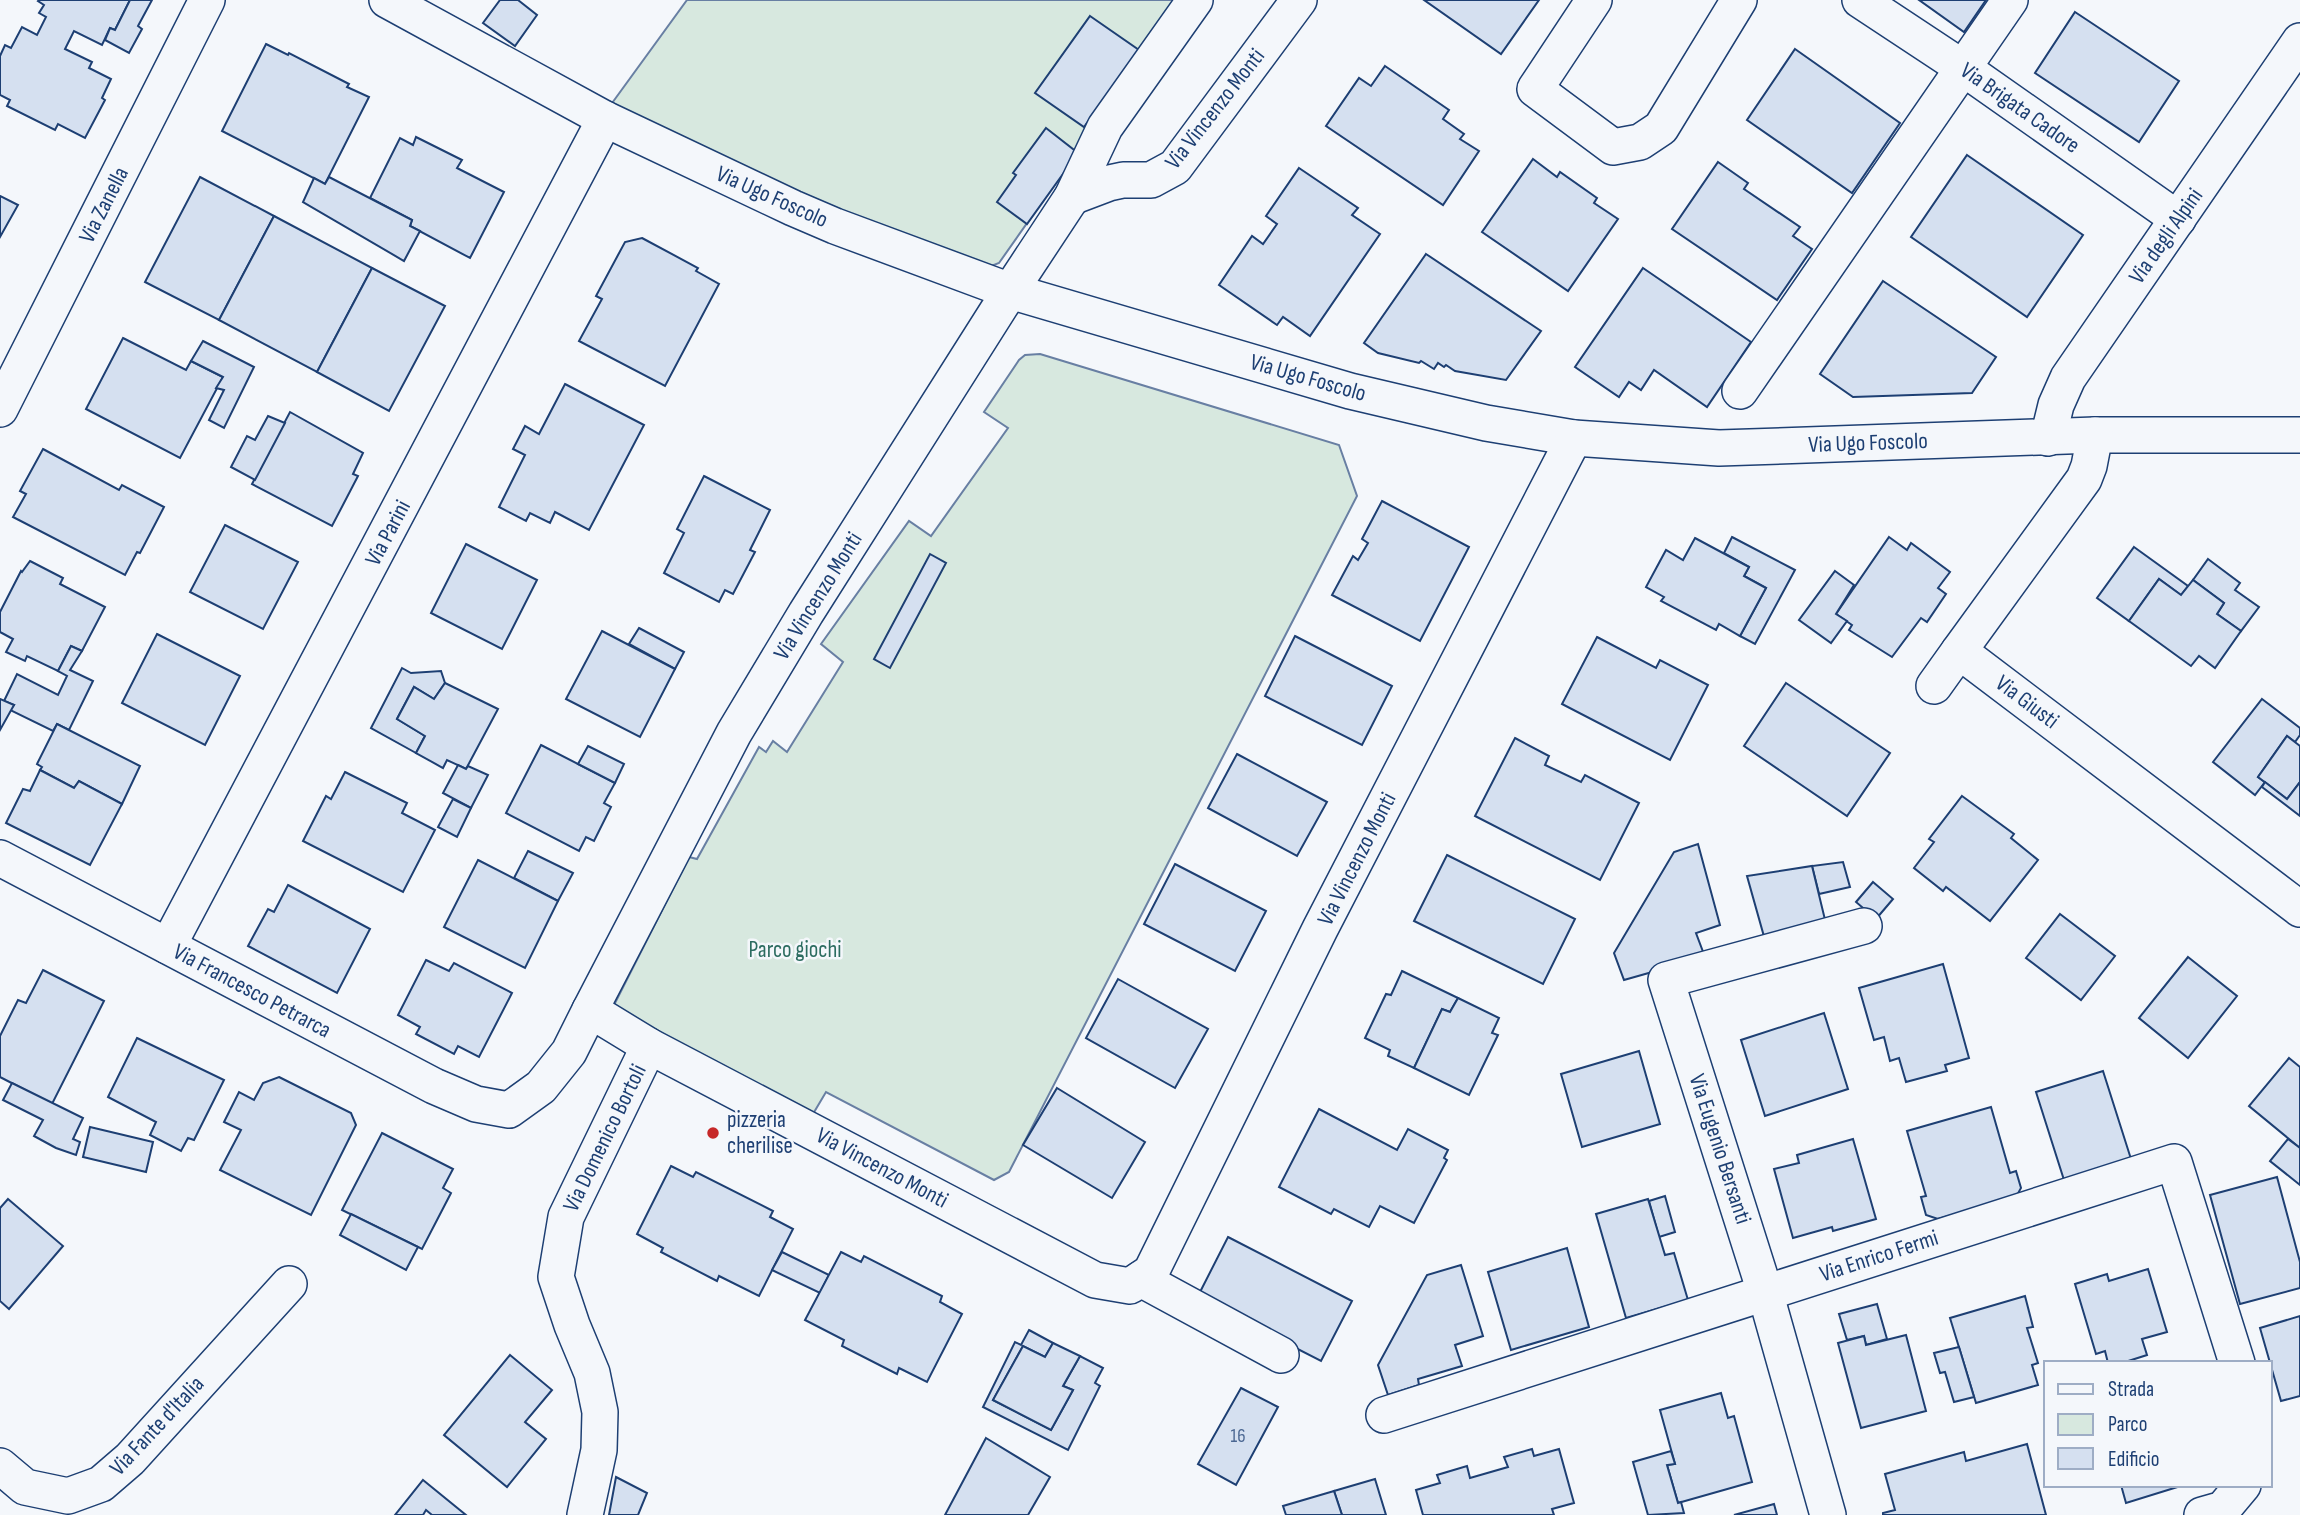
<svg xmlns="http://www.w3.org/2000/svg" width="2300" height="1515" viewBox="0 0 2300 1515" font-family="'Sofia Sans Condensed',sans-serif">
<rect width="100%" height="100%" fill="#f4f7fb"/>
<g fill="#d7e8df" stroke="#687fa3" stroke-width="2">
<polygon points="687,0 1184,0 999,263 981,270 607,110"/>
<polygon points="1040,354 1339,445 1357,496 1009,1172 994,1180 826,1092 807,1124 614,1005 689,857 697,859 759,747 766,752 773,741 787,752 843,662 821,644 909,521 931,536 1008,428 984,412 1019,360 1025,355"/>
</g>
<g fill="#d5e0f0" stroke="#1d3f73" stroke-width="2">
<polygon points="39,0 130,0 115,30 110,28 102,45 74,31 65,49 92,62 89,68 111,79 102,98 105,100 85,138 58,124 55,130 7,106 10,100 0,95 0,56 5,45 11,48 22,27 37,35 46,17 39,13 44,5 38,1"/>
<polygon points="130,0 152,0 138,26 142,29 129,53 105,40 110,28 115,30"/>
<polygon points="500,0 518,0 537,15 515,46 483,23"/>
<polygon points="1424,0 1539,0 1501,54"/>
<polygon points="1919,0 1986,0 1964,32"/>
<polygon points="2075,12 2179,81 2139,142 2035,73"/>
<polygon points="1090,16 1139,50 1084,127 1035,93"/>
<polygon points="266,44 288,55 289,53 349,84 347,87 369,97 325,184 222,131"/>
<polygon points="1795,49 1900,123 1852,193 1747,120"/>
<polygon points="1385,66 1449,110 1443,119 1464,134 1460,139 1479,151 1443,205 1326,126 1359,78 1371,86"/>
<polygon points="1046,128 1078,153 1027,224 997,202 1016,175 1013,173"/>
<polygon points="416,137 462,160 457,168 504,192 470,258 410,226 412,220 370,198 400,138 413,145"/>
<polygon points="1967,155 2083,235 2027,317 1911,237"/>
<polygon points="1533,159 1557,177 1560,172 1597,198 1594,203 1618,219 1568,291 1482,232"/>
<polygon points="1718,162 1748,183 1744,189 1800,227 1793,236 1812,249 1777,300 1672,229"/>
<polygon points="1299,168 1358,208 1352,215 1380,234 1310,336 1283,317 1277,325 1219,285 1252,236 1263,244 1277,224 1266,216"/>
<polygon points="200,177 274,216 219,320 145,282"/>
<polygon points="329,177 412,220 410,226 420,231 404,261 303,202 314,178 325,184"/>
<polygon points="0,196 18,205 0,237"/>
<polygon points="274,216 372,268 317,372 219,320"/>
<polygon points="642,238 698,268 696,271 719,284 665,386 579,341 602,299 596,296 625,242"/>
<polygon points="1426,254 1541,331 1506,380 1455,371 1446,365 1444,367 1438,363 1434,369 1421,361 1419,363 1378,353 1364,343"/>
<polygon points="372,268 445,306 389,411 317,372"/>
<polygon points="1643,268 1751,342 1707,407 1654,370 1641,390 1629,382 1619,397 1575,367"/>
<polygon points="1883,281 1996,357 1972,393 1853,397 1820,374"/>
<polygon points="123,338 186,370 191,361 223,377 180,458 86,409"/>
<polygon points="203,341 254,367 224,428 209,420 224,390 216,388 223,377 191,361"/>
<polygon points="565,384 644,425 589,530 555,512 550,523 530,513 526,521 499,507 525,455 513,449 525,426 539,434"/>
<polygon points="290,412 363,453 353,474 358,476 332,526 252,484"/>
<polygon points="268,416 285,423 255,480 231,467 247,436 255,440"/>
<polygon points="43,449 119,490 122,485 164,507 140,553 137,552 125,575 13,517 26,494 20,491"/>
<polygon points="704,476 770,510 750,550 755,552 733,594 725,590 719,602 664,573 684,533 677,529"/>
<polygon points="1382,501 1469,547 1420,641 1332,595 1353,556 1358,560 1368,543 1362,539"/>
<polygon points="225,525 298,562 263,629 190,592"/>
<polygon points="1732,537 1795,570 1755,644 1740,636 1766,588 1744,576 1749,567 1724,553"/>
<polygon points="1889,537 1907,550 1911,543 1950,572 1938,588 1946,594 1927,622 1921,618 1892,657 1849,630 1852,625 1836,614"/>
<polygon points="1695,538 1749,567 1744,576 1766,588 1740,636 1719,624 1716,630 1661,601 1664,597 1646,587 1666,550 1683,560"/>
<polygon points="466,544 537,580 502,649 431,613"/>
<polygon points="2134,547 2188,586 2181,595 2159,579 2129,621 2097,598"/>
<polygon points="930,554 946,563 890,668 874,659"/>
<polygon points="2208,559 2240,583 2235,590 2259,607 2241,631 2217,614 2224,603 2193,580"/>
<polygon points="30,561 63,578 60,584 105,607 82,651 71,646 58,671 27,656 25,661 6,652 13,639 0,632 0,612 21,571 22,572"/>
<polygon points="1835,571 1854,585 1836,614 1847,621 1831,643 1799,620"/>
<polygon points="2159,579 2181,595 2193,580 2224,603 2217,614 2241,631 2215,668 2199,656 2191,666 2129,621"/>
<polygon points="639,628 684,652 675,669 629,644"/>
<polygon points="602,631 675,669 640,737 566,699"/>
<polygon points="157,634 240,676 205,745 122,703"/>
<polygon points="1295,636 1392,686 1362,745 1265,696"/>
<polygon points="1597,637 1656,668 1660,660 1708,685 1670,760 1562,704"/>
<polygon points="71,646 82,651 70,670 93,681 69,730 57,724 53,731 10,710 14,705 4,701 17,674 58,695 67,676 58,671"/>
<polygon points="402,668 411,673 441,671 445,683 434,699 414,687 397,719 425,736 416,753 371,728"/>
<polygon points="445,683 498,709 466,769 447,760 443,768 416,753 425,736 397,719 414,687 434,699"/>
<polygon points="1786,683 1890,753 1847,816 1744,746"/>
<polygon points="0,699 14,705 0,730"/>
<polygon points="2262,699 2300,728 2300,735 2295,742 2287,736 2258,777 2265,782 2255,795 2213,762"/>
<polygon points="57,724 140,766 122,804 79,781 74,788 40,770 42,767 37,764"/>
<polygon points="2287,736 2300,746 2300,782 2287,799 2258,777"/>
<polygon points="1515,738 1549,756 1545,765 1581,782 1585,775 1639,803 1600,880 1475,816"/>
<polygon points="541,745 615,783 604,803 611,807 594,841 586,837 579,851 506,813"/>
<polygon points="588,746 624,764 615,783 578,764"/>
<polygon points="1237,754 1327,802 1297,856 1208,808"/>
<polygon points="458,765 466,769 468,766 488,775 471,808 443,793"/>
<polygon points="40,770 74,788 79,781 122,804 90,865 6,823 23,789 30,791"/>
<polygon points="345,772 407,803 402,813 435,830 403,892 303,841 326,796 331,799"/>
<polygon points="2265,782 2287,799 2300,782 2300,816 2262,787"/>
<polygon points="1962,796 2014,834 2011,838 2038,860 1990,921 1946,887 1943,891 1914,868 1934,842 1929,839"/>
<polygon points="453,799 471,808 457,837 438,827"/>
<polygon points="1698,844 1720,925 1696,933 1705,957 1624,980 1614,953 1674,852"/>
<polygon points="528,851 573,873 558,901 514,878"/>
<polygon points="1447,855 1575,919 1543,984 1414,921"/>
<polygon points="478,860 558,901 525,968 444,927"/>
<polygon points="1843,862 1850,887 1819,894 1812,866"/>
<polygon points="1175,864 1266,911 1235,971 1144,924"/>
<polygon points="1812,866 1827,928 1765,940 1747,876"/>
<polygon points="1873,882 1893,899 1876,919 1856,902"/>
<polygon points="288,885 370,929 337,993 248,946 268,909 274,912"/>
<polygon points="2060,914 2115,956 2081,1000 2026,958"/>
<polygon points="2188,957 2237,996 2188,1058 2139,1018"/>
<polygon points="426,960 449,971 454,963 512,993 479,1057 458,1046 454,1054 416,1034 420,1027 398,1015"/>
<polygon points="1943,964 1969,1058 1945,1065 1947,1071 1906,1082 1899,1058 1890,1061 1884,1037 1874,1040 1859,988"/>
<polygon points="43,970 104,1001 52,1104 0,1077 0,1036 18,1000 26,1003"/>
<polygon points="1402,971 1458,998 1450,1012 1442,1009 1414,1068 1388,1056 1390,1050 1365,1038 1386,994 1391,995"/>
<polygon points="1118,979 1208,1029 1175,1088 1086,1038"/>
<polygon points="1458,998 1499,1018 1492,1033 1498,1035 1469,1095 1414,1068 1442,1009 1450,1012"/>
<polygon points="1824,1013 1848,1089 1765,1116 1741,1040"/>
<polygon points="137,1038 224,1080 194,1140 188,1138 181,1151 150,1135 156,1122 108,1097"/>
<polygon points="1639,1051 1660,1124 1582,1147 1561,1074"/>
<polygon points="2289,1058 2300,1067 2300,1148 2249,1106"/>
<polygon points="2103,1071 2131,1159 2064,1180 2036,1092"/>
<polygon points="279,1077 351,1113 356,1125 311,1215 220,1170 241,1130 224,1122 239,1092 254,1100 263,1083"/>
<polygon points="12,1083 83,1118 73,1139 80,1142 76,1155 56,1148 34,1136 43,1120 3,1100"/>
<polygon points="1057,1088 1145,1142 1112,1198 1023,1145"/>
<polygon points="1991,1107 2010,1173 2016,1171 2021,1188 2016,1197 1938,1219 1926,1215 1921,1197 1926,1196 1907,1131"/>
<polygon points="1319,1109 1397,1150 1408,1129 1448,1150 1444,1158 1447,1160 1414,1223 1380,1206 1369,1227 1334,1209 1331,1214 1279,1187"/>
<polygon points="90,1127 153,1142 146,1172 83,1157"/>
<polygon points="382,1133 453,1169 443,1188 451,1193 422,1249 342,1210"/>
<polygon points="1853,1139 1876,1219 1833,1231 1832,1227 1793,1238 1774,1169 1799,1163 1797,1155"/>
<polygon points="2288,1139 2300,1148 2300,1185 2270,1161"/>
<polygon points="671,1166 693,1177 696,1172 773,1211 770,1217 793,1229 759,1296 719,1276 717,1281 661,1252 663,1248 637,1234"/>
<polygon points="2277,1177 2300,1262 2300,1288 2240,1304 2210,1195"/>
<polygon points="1665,1196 1675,1232 1659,1237 1649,1201"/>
<polygon points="8,1199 63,1246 9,1309 0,1301 0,1208"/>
<polygon points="1648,1199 1665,1255 1674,1253 1688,1300 1626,1318 1596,1214"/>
<polygon points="351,1214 418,1247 406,1270 340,1235"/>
<polygon points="1228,1237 1352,1301 1321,1361 1284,1342 1286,1338 1235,1311 1198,1296"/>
<polygon points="1567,1248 1589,1327 1511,1350 1488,1272"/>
<polygon points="782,1252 829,1275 820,1293 772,1270"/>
<polygon points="841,1252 861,1262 864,1256 942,1296 940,1302 962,1314 927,1382 899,1368 897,1374 842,1346 844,1340 805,1320"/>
<polygon points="1461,1265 1483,1336 1455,1345 1462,1366 1418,1379 1419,1385 1388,1395 1378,1365 1427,1275"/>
<polygon points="2148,1269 2167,1332 2142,1339 2147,1355 2122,1363 2108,1363 2105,1351 2096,1354 2075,1284 2107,1274 2109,1281"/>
<polygon points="2025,1296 2033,1327 2027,1328 2038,1363 2032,1365 2038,1385 1976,1403 1950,1318"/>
<polygon points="1877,1304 1887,1339 1866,1345 1864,1336 1847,1340 1839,1314"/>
<polygon points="2300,1316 2300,1396 2281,1401 2260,1328"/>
<polygon points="1029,1330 1053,1343 1045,1357 1023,1346 993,1400 1051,1430 1073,1390 1063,1386 1080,1356 1103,1368 1095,1383 1100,1386 1068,1450 983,1407 1015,1342 1021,1345"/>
<polygon points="1906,1335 1926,1411 1861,1428 1838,1343 1864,1336 1866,1345"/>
<polygon points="1053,1343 1080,1356 1063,1386 1073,1390 1051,1430 993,1400 1023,1346 1045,1357"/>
<polygon points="1959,1347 1974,1397 1954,1402 1945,1372 1940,1373 1934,1353"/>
<polygon points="510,1355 552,1390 525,1422 546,1439 507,1487 444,1435"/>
<polygon points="1241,1388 1278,1407 1236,1485 1198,1464"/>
<polygon points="1721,1393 1728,1418 1734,1416 1752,1482 1678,1503 1667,1465 1675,1464 1660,1410"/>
<polygon points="986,1438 1050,1477 1028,1515 945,1515"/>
<polygon points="2027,1444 2046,1515 1883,1515 1883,1513 1895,1510 1885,1474 1964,1452 1966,1461"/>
<polygon points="1532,1449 1534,1456 1559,1449 1574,1503 1552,1509 1554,1515 1423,1515 1416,1490 1440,1483 1437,1475 1467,1466 1470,1478 1508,1467 1504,1457"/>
<polygon points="1671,1451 1675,1464 1667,1465 1678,1503 1681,1502 1684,1513 1648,1515 1633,1462"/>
<polygon points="616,1477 647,1493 638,1515 609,1515"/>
<polygon points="1375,1479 1386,1515 1342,1515 1334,1491"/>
<polygon points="423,1480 466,1515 432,1515 426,1510 423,1515 395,1515"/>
<polygon points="2121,1485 2184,1485 2126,1503"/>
<polygon points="1334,1491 1342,1515 1286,1515 1283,1506"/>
<polygon points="1774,1504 1777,1515 1734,1515"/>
</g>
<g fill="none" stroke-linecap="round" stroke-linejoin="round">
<g stroke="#1d3f73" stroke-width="38">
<g id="street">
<polyline points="387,0 605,119 793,208 835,226 1010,291 1350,391 1486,423 1574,438 1719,448 2095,435 2300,435"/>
<polyline points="1594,0 1535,89 1613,147 1640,142 1661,128 1739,0"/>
<polyline points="1860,0 1963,68 2178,219"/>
<polyline points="1072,197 1109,183 1123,180 1151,180 1175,167 1299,0"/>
<polyline points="1740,391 2010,0"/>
<polyline points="0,409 207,0"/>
<polyline points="2095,435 2089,466 2084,479 1959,651 2300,909"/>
<polyline points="2048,438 2056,405 2068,378 2300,41"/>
<polyline points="1934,686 1959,651"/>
<polyline points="0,858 434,1086 476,1104 509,1110 541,1087 569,1052 590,1010 649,1046 1095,1280 1130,1286 1151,1272 1320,929 1574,438"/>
<polyline points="168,946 605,119"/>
<polyline points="590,1010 734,733 806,613 1010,291 1072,197 1105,127 1195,0"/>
<polyline points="1141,1279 1281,1355"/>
<polyline points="1384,1415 2174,1162 2237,1363"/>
<polyline points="0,1466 25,1487 68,1496 101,1484 130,1459 289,1284"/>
<polyline points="585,1515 599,1450 600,1412 592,1373 572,1325 556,1277 566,1217 649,1046"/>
<polyline points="1828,1515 1765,1292 1666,980 1864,926"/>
<polyline points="2202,1515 2223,1509 2243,1485"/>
</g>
</g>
<use href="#street" stroke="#f4f7fb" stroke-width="35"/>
</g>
<circle fill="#c62828" stroke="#f4f7fb" stroke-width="2.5" cx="713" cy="1133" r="7"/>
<g text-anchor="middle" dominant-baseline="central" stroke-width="5" stroke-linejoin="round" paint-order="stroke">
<g font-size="19" fill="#4b6792">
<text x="1238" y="1436">16</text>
</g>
<g font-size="23" fill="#1d3f73" stroke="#f4f7fb">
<text transform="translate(2020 108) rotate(35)">Via Brigata Cadore</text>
<text transform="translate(1215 109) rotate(-52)">Via Vincenzo Monti</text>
<text transform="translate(772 197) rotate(24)">Via Ugo Foscolo</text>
<text transform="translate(104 205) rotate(-63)">Via Zanella</text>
<text transform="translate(2166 236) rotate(-55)">Via degli Alpini</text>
<text transform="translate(1308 378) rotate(16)">Via Ugo Foscolo</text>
<text transform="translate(1868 443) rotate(-2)">Via Ugo Foscolo</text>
<text transform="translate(388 533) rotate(-62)">Via Parini</text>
<text transform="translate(818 596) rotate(-58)">Via Vincenzo Monti</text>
<text transform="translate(2027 702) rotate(37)">Via Giusti</text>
<text transform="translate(1357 859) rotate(-63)">Via Vincenzo Monti</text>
<text transform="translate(252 991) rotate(28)">Via Francesco Petrarca</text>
<text transform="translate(605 1138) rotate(-64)">Via Domenico Bortoli</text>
<text transform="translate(1720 1149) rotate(72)">Via Eugenio Bersanti</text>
<text transform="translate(882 1168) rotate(28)">Via Vincenzo Monti</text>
<text transform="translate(1879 1256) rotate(-18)">Via Enrico Fermi</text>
<text transform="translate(157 1426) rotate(-47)">Via Fante d'Italia</text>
</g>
<g font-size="23" fill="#2c6c60" stroke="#f4f7fb">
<text x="795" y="950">Parco giochi</text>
</g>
<g font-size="23" fill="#1d3f73" stroke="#f4f7fb" text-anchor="start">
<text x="727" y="1120">pizzeria<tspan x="727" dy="26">cherilise</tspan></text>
</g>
</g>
<rect x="2044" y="1361" width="228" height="126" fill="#f4f7fb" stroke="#9eadc5" stroke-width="2"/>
<rect x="2058" y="1384" width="35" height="10" fill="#f4f7fb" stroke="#9eadc5" stroke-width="2"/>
<text x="2108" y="1396" font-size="21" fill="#1d3f73">Strada</text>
<rect x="2058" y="1414" width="35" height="21" fill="#d7e8df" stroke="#9eadc5" stroke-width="2"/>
<text x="2108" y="1431" font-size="21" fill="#1d3f73">Parco</text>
<rect x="2058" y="1448" width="35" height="21" fill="#d5e0f0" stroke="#9eadc5" stroke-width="2"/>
<text x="2108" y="1466" font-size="21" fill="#1d3f73">Edificio</text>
</svg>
